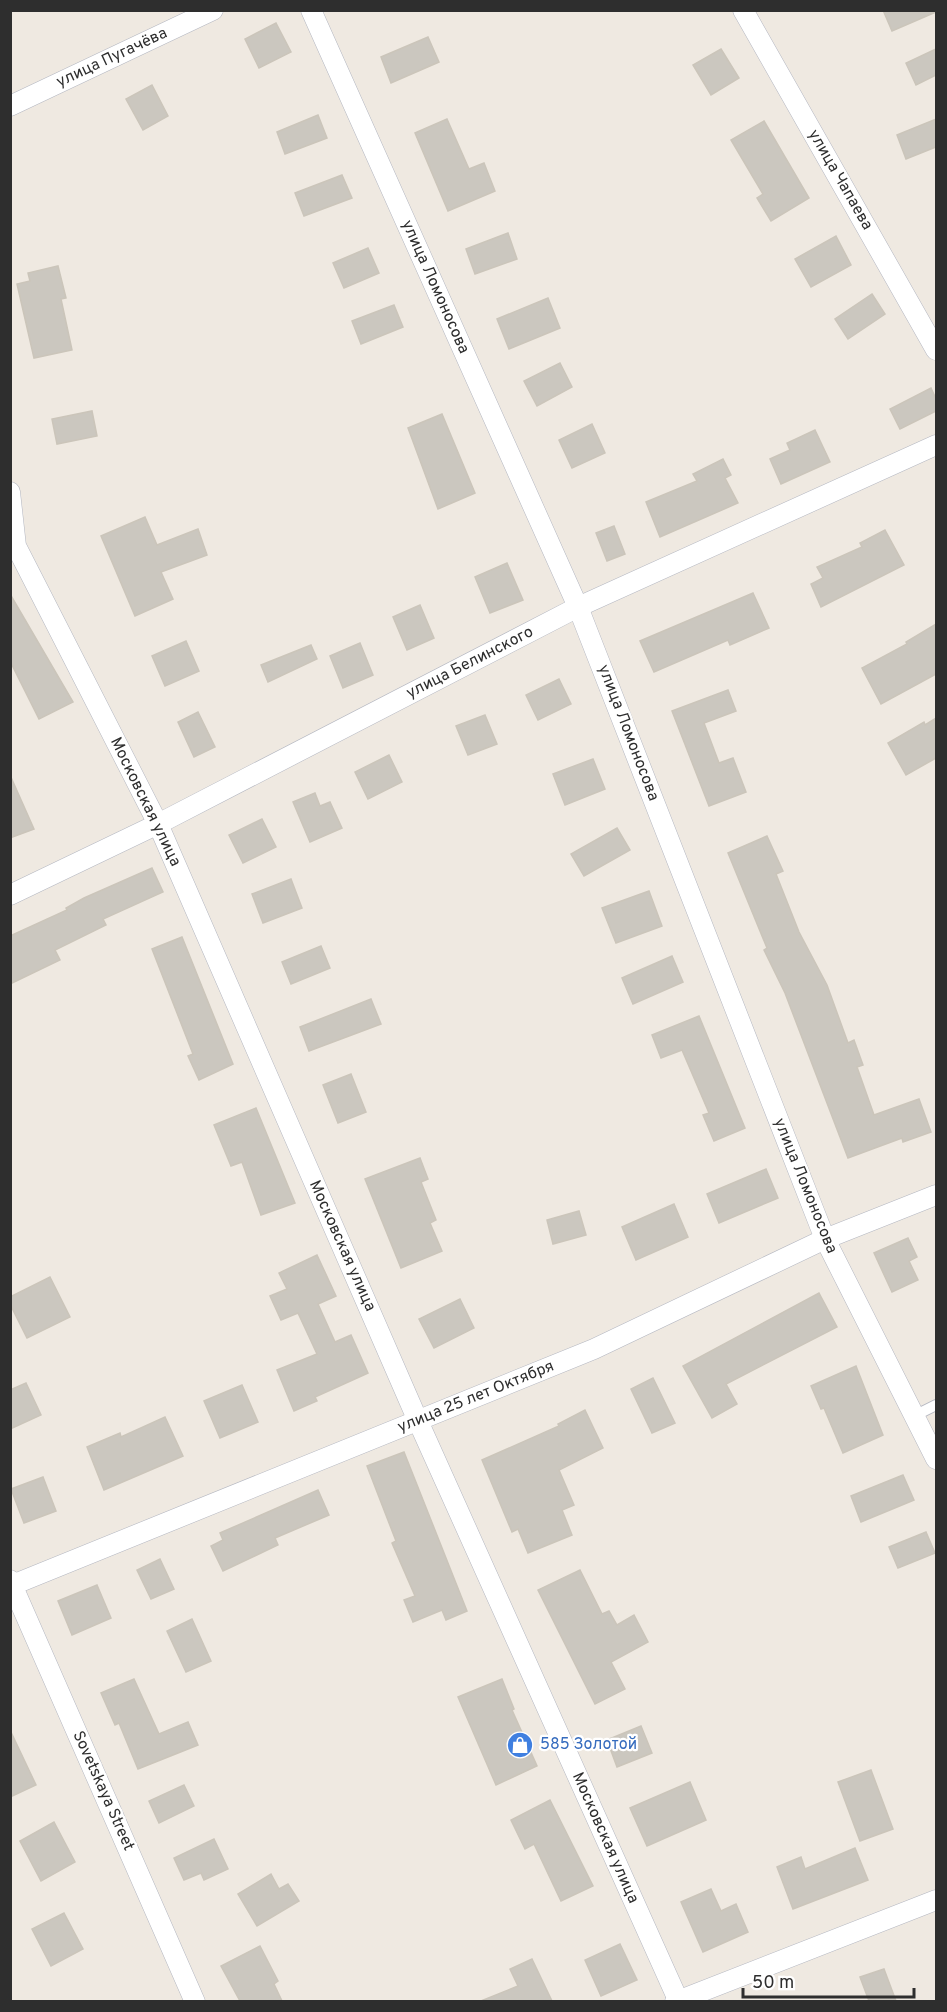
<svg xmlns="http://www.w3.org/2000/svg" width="947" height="2012" viewBox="0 0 947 2012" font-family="Overpass,sans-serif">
<rect width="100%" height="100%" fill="#efe9e1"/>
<g fill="#cbc7bf" stroke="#cbc5ba" stroke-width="1.5">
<polygon points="883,10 936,10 936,12 892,31"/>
<polygon points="276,23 291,52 259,68 245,39"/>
<polygon points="428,37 439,62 391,83 381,57"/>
<polygon points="721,49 739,78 711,95 693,65"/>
<polygon points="936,49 936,75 916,85 906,63"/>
<polygon points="152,85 168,116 143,130 126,99"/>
<polygon points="318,115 327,138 285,154 277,132"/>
<polygon points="447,119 469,169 484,163 495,191 448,211 415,133"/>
<polygon points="936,119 936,147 906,159 897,135"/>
<polygon points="764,121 809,198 771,221 757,198 763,194 731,140"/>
<polygon points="342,175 352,198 304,216 295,193"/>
<polygon points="508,233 517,259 475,274 466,249"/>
<polygon points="836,236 851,265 811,287 795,259"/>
<polygon points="368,248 379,273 344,288 333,263"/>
<polygon points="58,266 66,298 61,299 72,350 34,358 17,284 30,281 28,273"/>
<polygon points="872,294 885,314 848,339 835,319"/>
<polygon points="548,298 560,328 509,349 497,319"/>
<polygon points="394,305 403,327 361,344 352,321"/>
<polygon points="560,363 572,387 537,406 524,381"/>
<polygon points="931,388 936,399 936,411 900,429 890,409"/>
<polygon points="92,411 97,436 57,444 52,419"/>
<polygon points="442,414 475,493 438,509 408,428"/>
<polygon points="592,424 605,453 572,468 559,440"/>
<polygon points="815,430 830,462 781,484 770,459 790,450 787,443"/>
<polygon points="723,459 731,475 725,478 738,503 660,537 646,502 697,481 693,474"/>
<polygon points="145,517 157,545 198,529 207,555 161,572 173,599 135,616 101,536"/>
<polygon points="614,526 625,554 607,561 596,533"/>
<polygon points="885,530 904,565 821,607 811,584 823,578 817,567 862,547 860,543"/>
<polygon points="507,563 523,600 490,613 475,577"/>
<polygon points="753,593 769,628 730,645 728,640 654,672 640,641"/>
<polygon points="10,594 73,702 39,719 10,661"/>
<polygon points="420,605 434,638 407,650 393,617"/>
<polygon points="936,624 936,674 881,704 862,668 907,644 906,642"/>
<polygon points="186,641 199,671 165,686 152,656"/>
<polygon points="360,643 373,675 343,688 330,656"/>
<polygon points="311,645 317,659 268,682 261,665"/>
<polygon points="559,679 571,704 538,720 526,695"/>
<polygon points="728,690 736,711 704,723 719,763 733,758 746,792 709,806 672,711"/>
<polygon points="198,712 215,747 194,757 178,722"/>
<polygon points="485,715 497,744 468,755 456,726"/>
<polygon points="936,718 936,758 906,775 888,743 924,722 925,725"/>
<polygon points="389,755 402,782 368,799 355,772"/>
<polygon points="593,759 605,789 565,805 553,774"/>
<polygon points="10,775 34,829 10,838"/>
<polygon points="315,793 320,806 330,802 342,828 310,842 293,802"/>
<polygon points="262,819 276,847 243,863 229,835"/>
<polygon points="617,828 630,850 584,876 571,854"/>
<polygon points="767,836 783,871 776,874 799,932 827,985 848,1043 854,1040 863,1065 857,1067 874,1115 919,1099 931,1132 903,1142 902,1138 848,1158 785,993 764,950 767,948 728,853"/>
<polygon points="152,868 163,892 103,919 106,925 55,950 60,960 10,984 10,936 67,910 66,908 84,898"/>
<polygon points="291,879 302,908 263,923 252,894"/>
<polygon points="649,891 662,926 616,943 602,908"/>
<polygon points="182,937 233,1064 199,1080 188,1056 193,1054 152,949"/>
<polygon points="321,946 330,968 291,984 282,962"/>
<polygon points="672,956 683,982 633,1004 622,978"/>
<polygon points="371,999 381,1024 309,1051 300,1027"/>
<polygon points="699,1016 745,1128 714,1141 703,1115 709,1113 682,1050 661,1058 652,1035"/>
<polygon points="351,1074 366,1112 338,1123 323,1085"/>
<polygon points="256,1108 295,1203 261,1215 242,1162 231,1166 214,1125"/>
<polygon points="420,1158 428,1179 421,1182 436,1220 430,1223 442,1251 401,1268 365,1179"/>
<polygon points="766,1169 778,1198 719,1223 707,1194"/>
<polygon points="674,1204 688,1237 636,1260 622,1227"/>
<polygon points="579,1211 586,1235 553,1244 547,1220"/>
<polygon points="908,1238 917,1257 909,1261 918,1280 892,1292 874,1253"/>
<polygon points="317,1255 336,1296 318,1304 335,1342 351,1335 368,1373 315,1397 317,1401 294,1411 277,1370 317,1354 298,1313 281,1320 270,1296 287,1289 279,1273"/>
<polygon points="50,1277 70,1317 27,1338 10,1304 10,1297"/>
<polygon points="819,1293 837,1327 726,1384 737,1404 712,1418 683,1366"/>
<polygon points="460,1299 474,1328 434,1348 419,1319"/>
<polygon points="856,1366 883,1435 843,1453 824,1408 821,1409 811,1386"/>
<polygon points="653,1378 675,1423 652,1433 631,1389"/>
<polygon points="26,1383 41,1415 10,1429 10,1390"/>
<polygon points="242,1385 258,1422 220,1438 204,1401"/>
<polygon points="585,1410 603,1448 559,1470 574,1505 562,1510 572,1535 528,1553 518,1529 512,1532 482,1460 559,1426 558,1424"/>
<polygon points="165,1417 183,1456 104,1490 87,1447 120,1433 121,1437"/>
<polygon points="404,1452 467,1611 446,1620 442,1610 413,1622 404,1600 415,1596 392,1543 396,1541 367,1466"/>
<polygon points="903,1475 914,1500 861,1522 851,1496"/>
<polygon points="43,1477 56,1511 24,1523 11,1489"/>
<polygon points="318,1490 329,1515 275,1538 278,1545 223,1571 211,1546 223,1540 220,1533"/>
<polygon points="926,1532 935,1553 898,1568 889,1547"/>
<polygon points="160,1559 174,1589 151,1599 137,1570"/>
<polygon points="580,1570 602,1614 609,1611 617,1625 634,1615 648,1642 611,1662 625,1689 595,1704 538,1590"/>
<polygon points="97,1585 111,1618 72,1635 58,1601"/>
<polygon points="192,1619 211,1661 186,1672 167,1631"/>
<polygon points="134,1679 159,1734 188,1722 198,1745 138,1769 119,1723 115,1725 101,1693"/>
<polygon points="502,1679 514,1709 512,1710 537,1766 496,1785 458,1697"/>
<polygon points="641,1726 652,1753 617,1767 607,1740"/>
<polygon points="10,1730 36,1785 10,1797"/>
<polygon points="871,1770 893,1829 860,1841 838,1782"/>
<polygon points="690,1782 706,1820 647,1846 630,1808"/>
<polygon points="184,1785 194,1806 159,1823 149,1801"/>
<polygon points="550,1800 593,1886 561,1901 534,1844 525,1849 511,1820"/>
<polygon points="54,1822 75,1862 41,1881 20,1841"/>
<polygon points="214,1839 228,1869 204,1880 201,1873 184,1880 174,1858"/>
<polygon points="855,1848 868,1880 793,1909 777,1867 801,1857 805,1869"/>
<polygon points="271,1874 279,1889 288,1884 299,1901 257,1926 238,1894"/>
<polygon points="711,1889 721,1911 736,1904 748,1932 703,1952 681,1902"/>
<polygon points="64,1913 83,1949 51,1966 32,1929"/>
<polygon points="620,1944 637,1980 601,1996 585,1960"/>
<polygon points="260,1946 278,1981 274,1984 282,2001 240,2001 221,1966"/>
<polygon points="532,1959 552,2001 481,2001 518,1986 510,1969"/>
<polygon points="884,1969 896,2001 869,2001 860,1977"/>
</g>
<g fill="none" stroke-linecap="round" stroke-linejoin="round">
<g stroke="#b4b7c1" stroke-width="12">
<polyline id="lane" points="916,1415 936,1405"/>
</g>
<g stroke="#b4b7c1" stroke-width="21">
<g id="street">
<polyline points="311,10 578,607 825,1239 936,1459"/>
<polyline points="743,10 936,350"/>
<polyline points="10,106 213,10"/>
<polyline points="10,492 16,546 158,824 418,1421 679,2002"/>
<polyline points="10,895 158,824 578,607 936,445"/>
<polyline points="10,1580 195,2002"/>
<polyline points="10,1586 594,1349 825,1239 936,1195"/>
<polyline points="675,2002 936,1900"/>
</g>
</g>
<use href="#lane" stroke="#fff" stroke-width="10"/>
<use href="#street" stroke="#fff" stroke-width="20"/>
</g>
<defs>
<g id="shop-disc" transform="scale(1.35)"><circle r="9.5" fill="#3f7fe0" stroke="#fff"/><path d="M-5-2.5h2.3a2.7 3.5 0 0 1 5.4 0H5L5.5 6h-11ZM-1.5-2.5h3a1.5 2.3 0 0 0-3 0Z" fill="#fff"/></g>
</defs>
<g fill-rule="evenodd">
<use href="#shop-disc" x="520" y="1745"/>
</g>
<g text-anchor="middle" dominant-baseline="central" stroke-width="4.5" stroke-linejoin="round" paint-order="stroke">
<g font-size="16" fill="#2e2e2e" stroke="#fff">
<text transform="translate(112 58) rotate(-25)">улица Пугачёва</text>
<text transform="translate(840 180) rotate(60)">улица Чапаева</text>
<text transform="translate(435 287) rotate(66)">улица Ломоносова</text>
<text transform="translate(470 663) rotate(-27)">улица Белинского</text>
<text transform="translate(628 733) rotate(69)">улица Ломоносова</text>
<text transform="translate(145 802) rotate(64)">Московская улица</text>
<text transform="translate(805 1186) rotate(68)">улица Ломоносова</text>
<text transform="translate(342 1246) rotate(66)">Московская улица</text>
<text transform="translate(476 1397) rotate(-22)">улица 25 лет Октября</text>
<text transform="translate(103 1791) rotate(66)">Sovetskaya Street</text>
<text transform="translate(605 1838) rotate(66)">Московская улица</text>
</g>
<g font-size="16" fill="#366cbe" stroke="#fff" text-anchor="start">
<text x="540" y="1745">585 Золотой</text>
</g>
</g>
<rect width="947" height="2012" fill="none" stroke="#2e2e2e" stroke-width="24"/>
<path d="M743 1988v9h171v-9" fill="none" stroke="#2e2e2e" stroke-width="3"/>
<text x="752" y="1988" font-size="18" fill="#2e2e2e" stroke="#ffffff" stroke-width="4.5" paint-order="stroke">50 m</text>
</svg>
